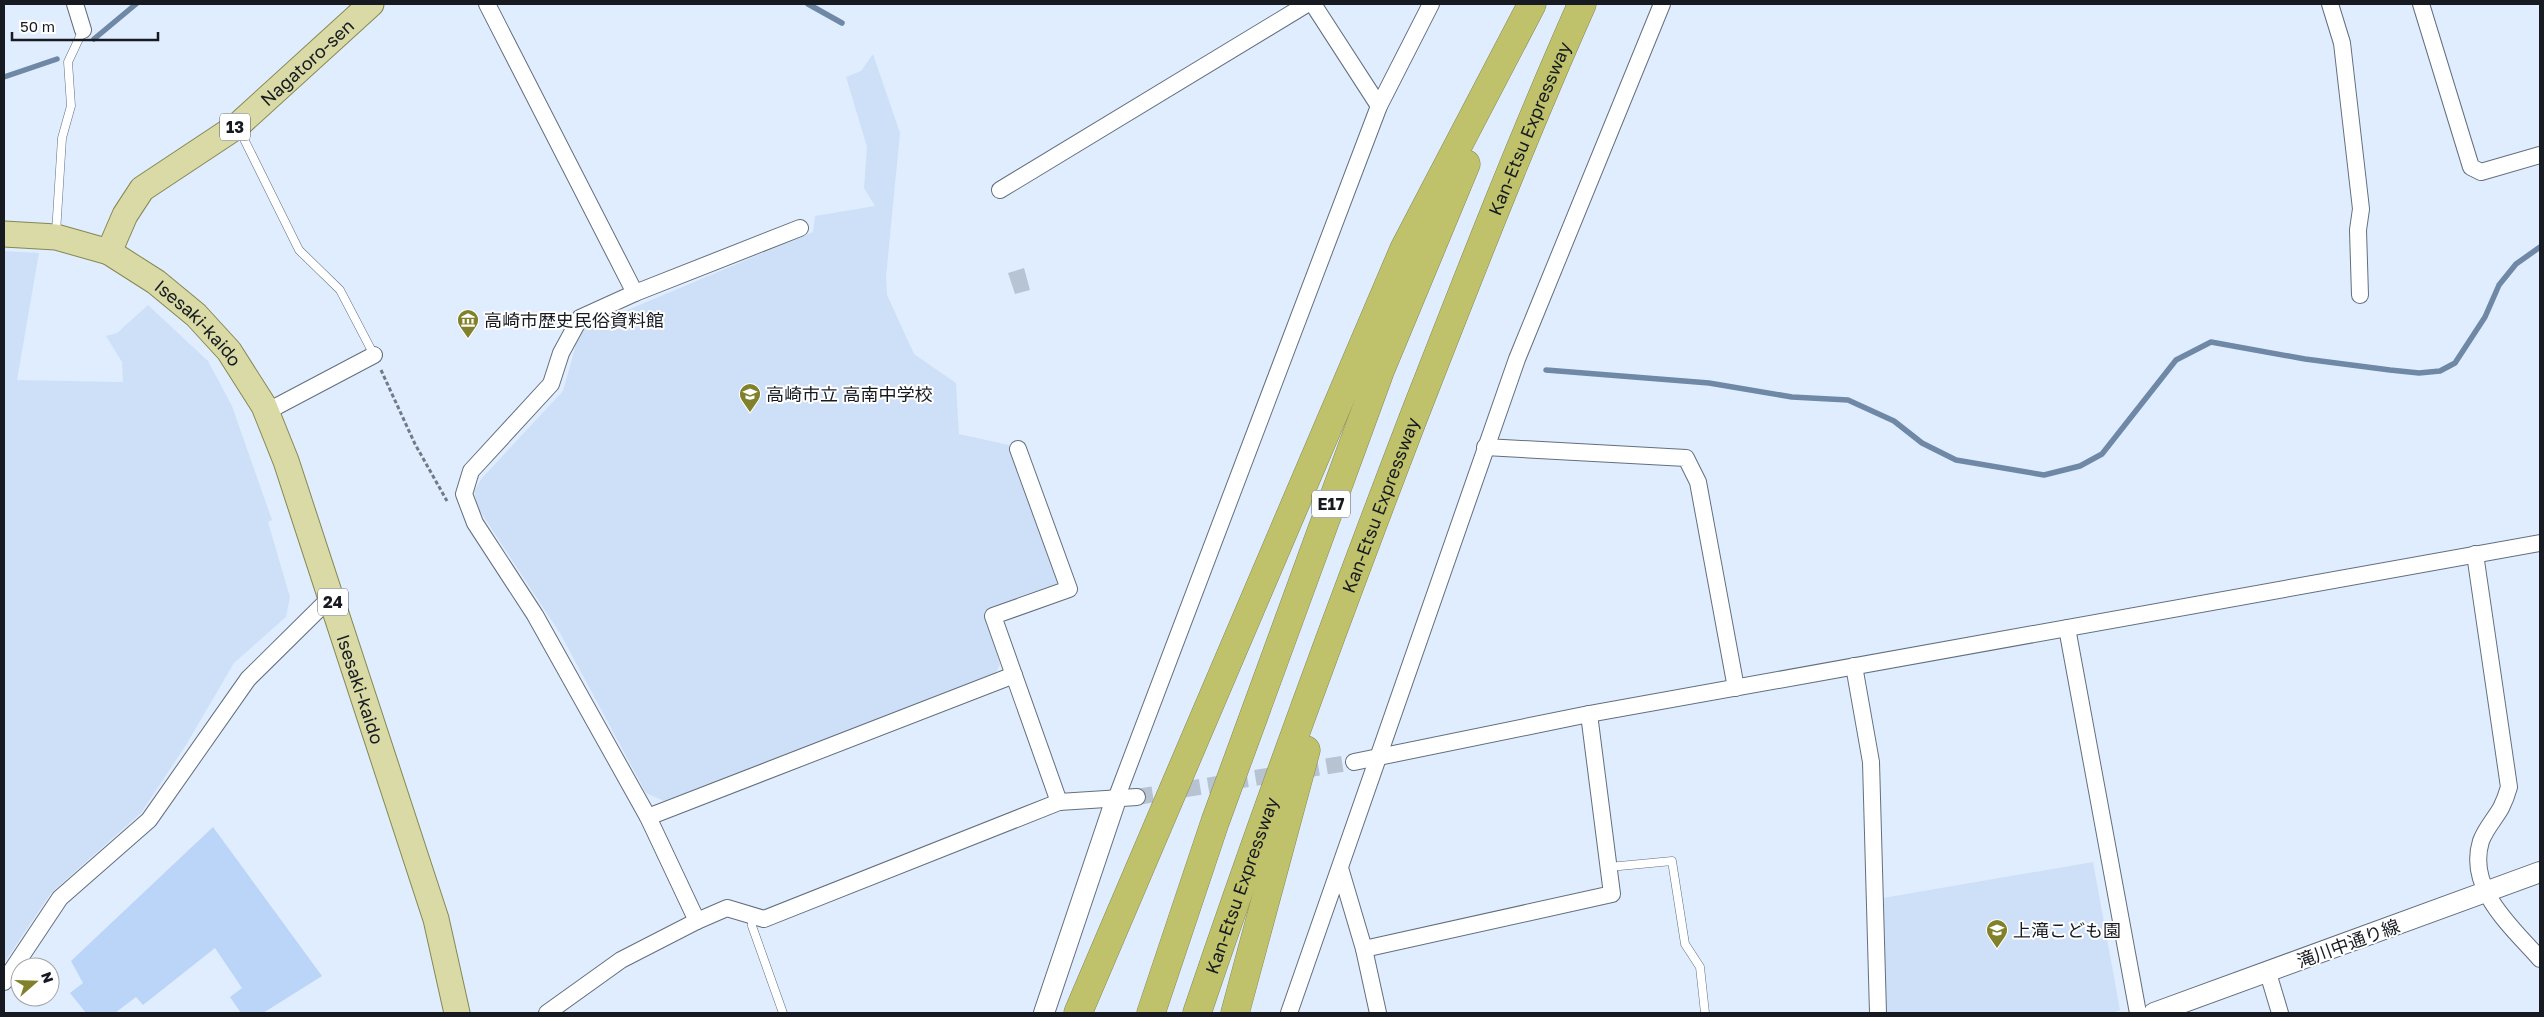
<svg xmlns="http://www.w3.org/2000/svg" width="2544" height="1017" viewBox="0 0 2544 1017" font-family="'Golos Text','Noto Sans JP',sans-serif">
<rect width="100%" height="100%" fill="#e0edfe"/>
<g fill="#cee0f7">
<polygon points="873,54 900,133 886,277 887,295 914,354 956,383 959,434 1009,445 1060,577 1057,585 984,612 1000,664 995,675 664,801 646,793 561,635 478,508 474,491 482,478 563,391 580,330 813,232 815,216 875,206 864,188 867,147 846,77 861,71"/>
<polygon points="4,251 39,253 17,380 123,382 122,362 106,336 117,333 148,305 208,361 232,406 272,520 268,522 290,597 286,617 234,663 186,745 141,813 51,893 4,963"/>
<polygon points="2093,862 2120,1010 2112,1013 1885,1013 1883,898"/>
</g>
<polygon fill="#bad5f7" points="213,827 322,976 263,1013 241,1013 230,997 242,988 215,948 143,1005 136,997 115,1013 86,1013 70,993 83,983 71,961"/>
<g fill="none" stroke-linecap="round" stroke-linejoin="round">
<g stroke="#6e88a6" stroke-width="5.5">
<polyline points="808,4 842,23"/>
<polyline points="94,39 136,4"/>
<polyline points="4,77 57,59"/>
<polyline points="1546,370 1709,383 1792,397 1848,400 1894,421 1922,443 1956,460 2044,475 2080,466 2102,454 2176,360 2211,342 2305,359 2390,370 2419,373 2440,371 2455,363 2485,317 2499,285 2516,264 2540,247"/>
</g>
</g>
<polygon fill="#b7c4d4" points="1024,268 1030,290 1015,294 1008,273"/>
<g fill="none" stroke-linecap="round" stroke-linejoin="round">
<polyline stroke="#b8c3d2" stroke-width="16" stroke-dasharray="16 8" stroke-linecap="butt" points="1137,797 1354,762"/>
<g stroke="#636f7d" stroke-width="9">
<g id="service">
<polyline points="239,129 299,250 340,290 374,355"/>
<polyline points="56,233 62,138 71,106 68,62 83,30"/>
<polyline points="1609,867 1672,861 1685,944 1700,967 1705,1013"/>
<polyline points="752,916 752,926 783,1013"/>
</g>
</g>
<g stroke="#636f7d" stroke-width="18">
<g id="minor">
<polyline points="75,4 83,30"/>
<polyline points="487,4 635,293"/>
<polyline points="1313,4 1379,106"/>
<polyline points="2330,4 2342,43 2361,209 2358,230 2360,295"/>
<polyline points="2421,4 2471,167 2481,172 2540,155"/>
<polyline points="1000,190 1307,4"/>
<polyline points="266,412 374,355"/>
<polyline points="1485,447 1686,458 1698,482 1736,688"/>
<polyline points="1018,449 1069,589 993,616 1059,802"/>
<path d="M2475,554l34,233c-2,7 -5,15 -8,21 -7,12 -15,20 -20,33 -15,48 32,87 59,118"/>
<polyline points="2067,628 2138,1013"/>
<polyline points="1854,666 1871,762 1878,1013"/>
<polyline points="1354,762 1589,714 2540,543"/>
<polyline points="1116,799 1379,106 1431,4"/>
<polyline points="648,817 1014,675"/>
<polyline points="1340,868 1364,949 1378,1013"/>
<polyline points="697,921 648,817 535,615 475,523 464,494 471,471 551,384 561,353 580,318 635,293 800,228"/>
<polyline points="1364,949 1612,894 1589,714"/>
<polyline points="2268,973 2280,1013"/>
<polyline points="4,982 60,898 149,820 248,679 331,597"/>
<polyline points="547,1013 621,960 697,921 727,908 764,919 1059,802 1137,797"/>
<polyline points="1289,1013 1517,359 1662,4"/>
</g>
</g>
<g stroke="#636f7d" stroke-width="22">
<g id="tertiary">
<polyline points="1044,1013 1116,799"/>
<polyline points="2154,1013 2540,872"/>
</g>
</g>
<g stroke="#858851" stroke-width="27">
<g id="primary">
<path id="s1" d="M4,234l52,3 53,15 47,30 40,33 33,36 35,55 22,55 150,458 21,94"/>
<path id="s2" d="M109,252l16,-37 17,-26 95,-63 134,-122"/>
</g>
</g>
<g stroke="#858851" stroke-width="29">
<g id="motorway">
<polyline points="1078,1013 1404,249 1532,4"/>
<polyline points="1151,1013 1215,822 1380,371 1466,164"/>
<path id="s3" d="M1197,1013c68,-201 141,-399 217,-597 54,-138 108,-277 168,-412"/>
<polyline points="1235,1013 1306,750"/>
</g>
</g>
<polyline stroke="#727a85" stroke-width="3" stroke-dasharray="4 2.5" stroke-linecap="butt" points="381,370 415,444 447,501"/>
<use href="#service" stroke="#fff" stroke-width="8"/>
<use href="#minor" stroke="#fff" stroke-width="16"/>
<use href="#tertiary" stroke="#fff" stroke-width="20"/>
<use href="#primary" stroke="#d9daa6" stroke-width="25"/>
<use href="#motorway" stroke="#c0c26b" stroke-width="28"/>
</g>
<defs>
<g id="museum-pin" transform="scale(1.125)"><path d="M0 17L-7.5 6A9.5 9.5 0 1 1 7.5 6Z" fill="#80812a" stroke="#fff"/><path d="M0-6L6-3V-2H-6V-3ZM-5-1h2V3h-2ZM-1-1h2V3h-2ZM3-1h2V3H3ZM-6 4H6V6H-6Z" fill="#fff"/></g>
<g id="school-pin" transform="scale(1.125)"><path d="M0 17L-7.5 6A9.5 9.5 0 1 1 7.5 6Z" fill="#80812a" stroke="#fff"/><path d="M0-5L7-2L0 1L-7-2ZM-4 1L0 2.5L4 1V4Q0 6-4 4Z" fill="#fff"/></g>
</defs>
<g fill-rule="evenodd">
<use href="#museum-pin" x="468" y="320"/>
<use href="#school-pin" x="750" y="394"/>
<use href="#school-pin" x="1997" y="930"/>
</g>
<g text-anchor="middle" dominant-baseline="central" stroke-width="4" stroke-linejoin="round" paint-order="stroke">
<g fill="#fff" stroke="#5d5f64" stroke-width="1">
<rect x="220" y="113.5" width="30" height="27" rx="4"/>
<rect x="1312" y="490.5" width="38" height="27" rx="4"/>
<rect x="318" y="588.5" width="30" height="27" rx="4"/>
</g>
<g font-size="16" font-weight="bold" fill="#171b21">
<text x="235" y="127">13</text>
<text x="1331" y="504">E17</text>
<text x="333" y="602">24</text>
</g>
<g font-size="18" fill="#171b21" stroke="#fff">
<text stroke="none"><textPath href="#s2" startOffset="280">Nagatoro-sen</textPath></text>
<text stroke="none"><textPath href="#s3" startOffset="945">Kan-Etsu Expressway</textPath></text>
<text stroke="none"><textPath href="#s1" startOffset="222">Isesaki-kaido</textPath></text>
<text stroke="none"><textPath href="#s3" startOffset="540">Kan-Etsu Expressway</textPath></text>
<text stroke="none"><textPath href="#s1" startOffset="628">Isesaki-kaido</textPath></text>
<text stroke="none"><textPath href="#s3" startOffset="135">Kan-Etsu Expressway</textPath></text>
<text transform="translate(2348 943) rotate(-20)">滝川中通り線</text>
</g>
<g font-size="18" fill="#171b21" stroke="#fff" text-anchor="start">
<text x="484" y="320">高崎市歴史民俗資料館</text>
<text x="766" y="394">高崎市立 高南中学校</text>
<text x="2013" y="930">上滝こども園</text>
</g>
</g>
<rect width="2544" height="1017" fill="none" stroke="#171b21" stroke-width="10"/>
<g transform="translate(35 982) rotate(70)"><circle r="24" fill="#ffffff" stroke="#a2a4a6"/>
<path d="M0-4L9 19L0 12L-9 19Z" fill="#80812a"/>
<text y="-8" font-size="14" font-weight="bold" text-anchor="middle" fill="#171b21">N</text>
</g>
<path d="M12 32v8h146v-8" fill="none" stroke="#171b21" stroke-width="2.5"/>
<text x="20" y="32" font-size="15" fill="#171b21" stroke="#ffffff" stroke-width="4" paint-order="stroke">50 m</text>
</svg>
